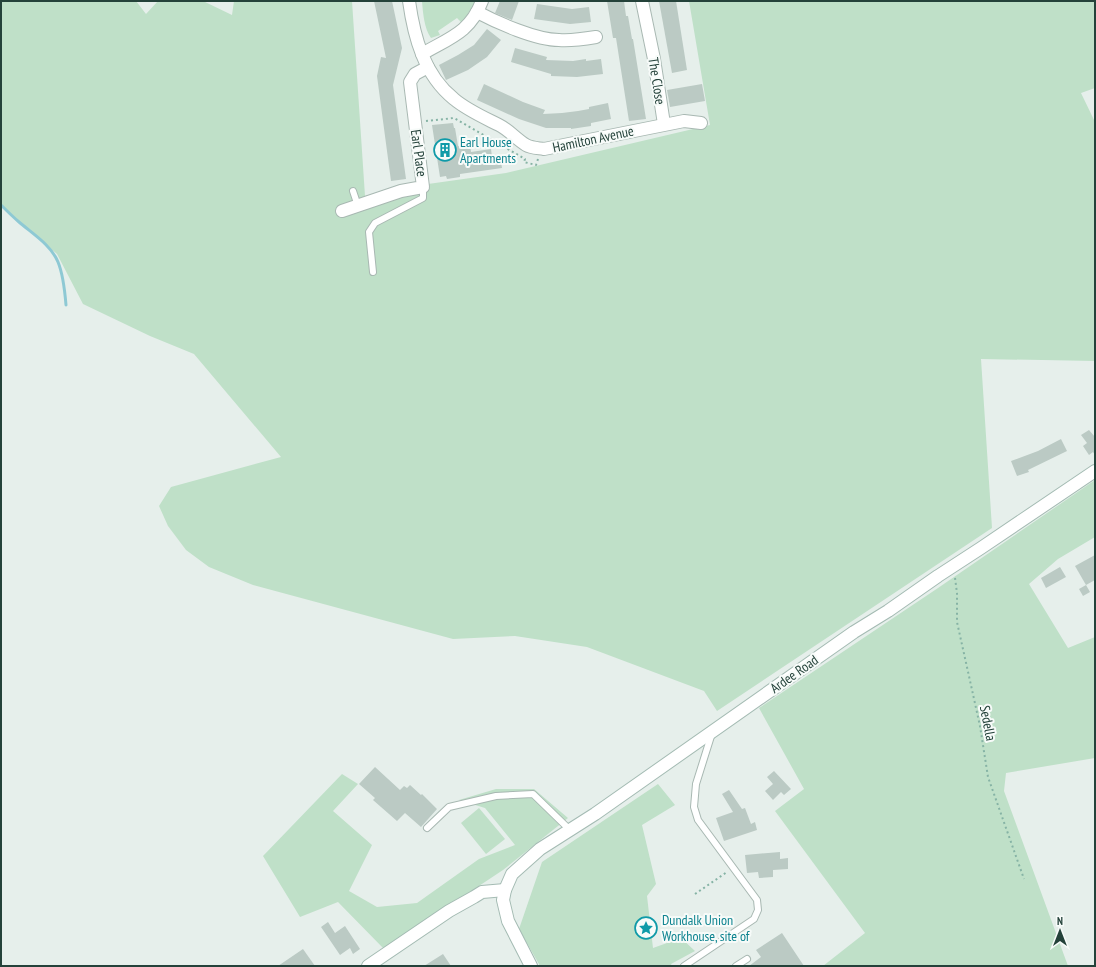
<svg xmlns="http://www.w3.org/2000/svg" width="1096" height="967" viewBox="0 0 1096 967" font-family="'PT Sans Narrow',sans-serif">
<rect width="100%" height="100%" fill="#e6efeb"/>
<g fill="#bfe0c8">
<polygon points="1,1 136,1 146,14 158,1 203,1 232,15 234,1 352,1 365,196 428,184 506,173 710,125 689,1 1095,1 1095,88 1081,93 1095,122 1095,361 981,359 992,528 717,711 704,691 587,647 515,636 453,639 253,585 209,567 186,550 168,526 159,506 171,487 281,457 194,354 150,336 83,304 57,254 1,205"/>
<path d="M422,1h54l-14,22 -5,-5 -19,13 2,4 -9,3c-7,-10 -8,-25 -9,-37z"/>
<polygon points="1095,480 1095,537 1058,559 1029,584 1068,648 1095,637 1095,758 1006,773 1004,791 1068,966 823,966 865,933 775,811 804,789 759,708 938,588"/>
<polygon points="342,774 358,784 333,811 372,845 349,891 377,907 417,903 479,859 515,845 485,808 459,800 496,789 534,789 568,818 503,870 384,949 338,902 300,917 263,856"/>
<polygon points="658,784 675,805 642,825 656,884 647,896 653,948 681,938 695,951 671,964 672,966 540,966 519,929 542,862"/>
<polygon points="479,808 505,839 486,854 461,823"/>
</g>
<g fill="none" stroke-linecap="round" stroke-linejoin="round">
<path stroke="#8ec9d4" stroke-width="3" d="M1,205c6,6 12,12 18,17 14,12 32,23 39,40 5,12 7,31 8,43"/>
</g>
<g fill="#bbcac4">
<polygon points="374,1 392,1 402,48 393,85 406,179 391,181 377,76 381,57 386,58"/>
<polygon points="500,1 519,1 512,20 495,13"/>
<polygon points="607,1 624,1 626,16 628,16 632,39 633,39 646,119 629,121 616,38 613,38"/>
<polygon points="659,1 676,1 687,70 672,73"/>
<polygon points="537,4 572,9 589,7 591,22 570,24 534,19"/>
<polygon points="487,29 501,40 487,57 468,70 446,80 439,65 458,55 474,45"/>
<polygon points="515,48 547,57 546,60 573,61 586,59 586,61 601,59 603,74 577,77 551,76 551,74 511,62"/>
<polygon points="484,84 523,102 545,110 543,114 562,113 578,111 589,109 589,107 608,103 611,119 591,123 591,126 571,129 571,128 546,128 519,119 477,100"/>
<polygon points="702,84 705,101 670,107 667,90"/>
<polygon points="453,123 454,128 455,128 458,146 470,144 471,152 491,149 492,157 500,156 502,168 460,174 460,177 447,179 446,176 440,177 432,125"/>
<polygon points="1089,430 1095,437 1095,455 1093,452 1089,455 1083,446 1087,443 1081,435"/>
<polygon points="1061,439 1067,451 1028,470 1029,472 1017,476 1011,461 1038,451"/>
<polygon points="1095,555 1095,580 1086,585 1075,566"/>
<polygon points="1060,567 1066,577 1046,588 1041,578"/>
<polygon points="1086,585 1090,592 1083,596 1079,589"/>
<polygon points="375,767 400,790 404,786 407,788 410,785 421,795 422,794 437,809 421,827 405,813 397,821 373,800 375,798 359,784"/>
<polygon points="774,771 791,789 784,795 781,792 773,800 765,791 773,784 767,777"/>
<polygon points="729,790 742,809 745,808 751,824 755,822 757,830 724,841 716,818 733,812 722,794"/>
<polygon points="780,852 780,859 788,858 788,869 773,870 773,877 759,878 758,872 747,873 745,855"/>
<polygon points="328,922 335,933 345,926 360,949 353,954 350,948 340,955 321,927"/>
<polygon points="782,933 804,966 749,966 761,957 756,950"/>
<polygon points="303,949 315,966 278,966"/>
<polygon points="443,954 451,966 424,966"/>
</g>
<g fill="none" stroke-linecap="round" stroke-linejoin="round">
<g stroke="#a8b8b2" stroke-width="8">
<g id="lane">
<polyline points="353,191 358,206"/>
<polyline points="373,272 369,232 375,223 423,198 423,187"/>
<polyline points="427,828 449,807 496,796 533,794 570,830"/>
<polyline points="684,966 754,919 758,910 757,900 698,820 694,807 696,784 712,733"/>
<polyline points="736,966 747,959"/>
</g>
</g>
<g stroke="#a8b8b2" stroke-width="14">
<g id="street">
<path d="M409,1c5,36 15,74 45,98 13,11 29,18 45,26 10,5 17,14 27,20 5,3 12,3 18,4l140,-28 17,2"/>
<polyline points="642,1 654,59 664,124"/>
<path d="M477,12c21,11 59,28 82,28 13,1 25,-1 37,-3"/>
<path d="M422,54c27,-16 48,-21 60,-53"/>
<polyline points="342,211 401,191 423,187 410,82 415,74 428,67"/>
</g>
</g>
<g stroke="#a4bbb3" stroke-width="14">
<g id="secondary">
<polyline points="368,966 449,911 474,897 482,892 505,890"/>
<polyline points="531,966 508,921 503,900 505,890 512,874 540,849 595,814 854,632 888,611 938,576 981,548 1095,471"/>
</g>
</g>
<g stroke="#86b3a5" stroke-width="2" stroke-dasharray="2 3" stroke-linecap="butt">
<polyline points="426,121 454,118 525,159 524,162 536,165 538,159"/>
<polyline points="955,578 957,593 957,622 980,726 988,777 1024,879"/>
<polyline points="695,894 727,872"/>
</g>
<use href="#lane" stroke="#fff" stroke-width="6"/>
<use href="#street" stroke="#fff" stroke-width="12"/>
<use href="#secondary" stroke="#fff" stroke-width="12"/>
</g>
<defs>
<g id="building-ring" transform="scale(1.15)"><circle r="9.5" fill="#f7fbf9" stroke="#0f9aa8" stroke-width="1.5"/><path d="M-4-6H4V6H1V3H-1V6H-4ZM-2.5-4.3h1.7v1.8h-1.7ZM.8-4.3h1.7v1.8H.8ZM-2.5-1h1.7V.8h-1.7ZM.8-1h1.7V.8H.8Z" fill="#0f9aa8"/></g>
<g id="sight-ring" transform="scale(1.15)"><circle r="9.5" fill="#f7fbf9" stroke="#0f9aa8" stroke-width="1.5"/><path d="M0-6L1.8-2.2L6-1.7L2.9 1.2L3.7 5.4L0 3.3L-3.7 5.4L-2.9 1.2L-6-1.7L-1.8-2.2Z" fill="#0f9aa8"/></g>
</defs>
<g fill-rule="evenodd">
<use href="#building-ring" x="445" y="150"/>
<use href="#sight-ring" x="646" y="928"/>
</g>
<g text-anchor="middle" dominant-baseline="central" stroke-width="4" stroke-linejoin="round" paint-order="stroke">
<g font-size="14" fill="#24423a" stroke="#f7fbf9">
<text transform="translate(657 81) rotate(81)">The Close</text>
<text transform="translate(593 139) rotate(-12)">Hamilton Avenue</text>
<text transform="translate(419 153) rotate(82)">Earl Place</text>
<text transform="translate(794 674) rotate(-35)">Ardee Road</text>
<text transform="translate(988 723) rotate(79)">Sedella</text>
</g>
<g font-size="14" fill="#0d838f" stroke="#f7fbf9" text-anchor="start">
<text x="460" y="142">Earl House<tspan x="460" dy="16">Apartments</tspan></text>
<text x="662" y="920">Dundalk Union<tspan x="662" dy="16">Workhouse, site of</tspan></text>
</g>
</g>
<rect width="1096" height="967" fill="none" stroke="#24423a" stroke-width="4"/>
<g transform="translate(1060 931)" stroke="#f7fbf9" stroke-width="3" paint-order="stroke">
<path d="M0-3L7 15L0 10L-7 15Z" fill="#24423a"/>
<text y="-6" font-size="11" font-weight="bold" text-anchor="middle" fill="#24423a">N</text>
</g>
</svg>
